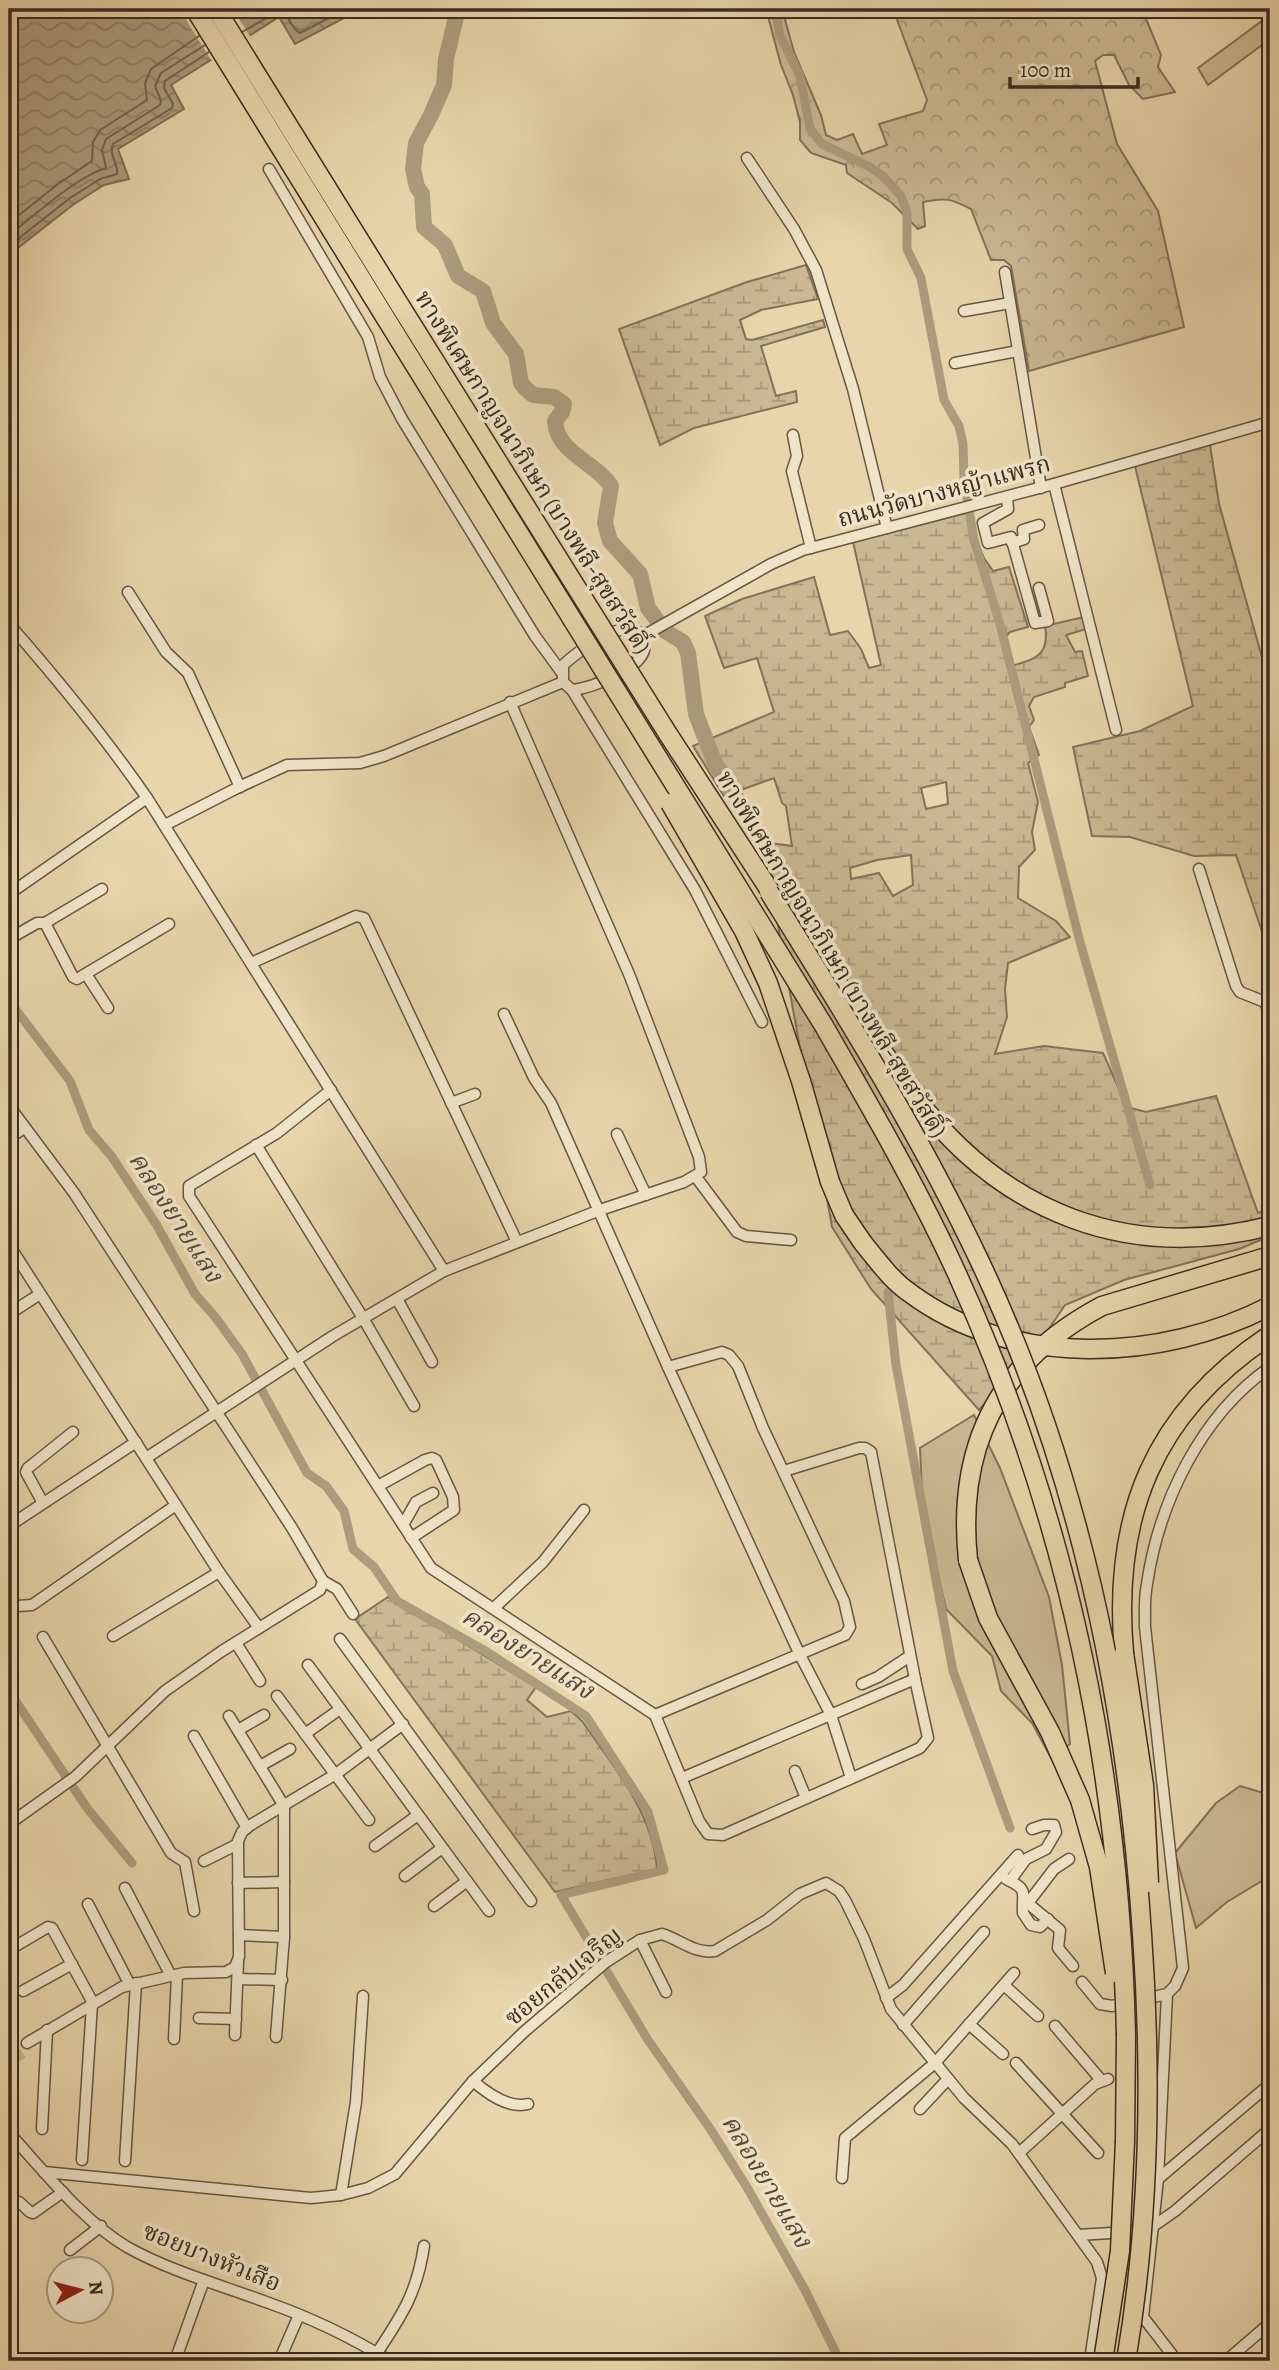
<svg xmlns="http://www.w3.org/2000/svg" width="1279" height="2370" viewBox="0 0 1279 2370" font-family="Alegreya,'Noto Serif Thai',serif">
<defs>
<pattern id="forest-crowns" width="20" height="18" patternUnits="userSpaceOnUse" patternTransform="scale(1.75)"><rect width="20" height="18" fill="#cbb893"/><path d="M2 6a3 3 0 1 1 6 0M12 15a3 3 0 1 1 6 0" fill="none" stroke="#a69678"/></pattern>
<pattern id="wetland-marsh" width="20" height="14" patternUnits="userSpaceOnUse" patternTransform="scale(1.75)"><rect width="20" height="14" fill="#cbb893"/><path d="M1 5h8M5 5V1M11 12h8M15 12V8" fill="none" stroke="#a69678"/></pattern>
<pattern id="water-waves" width="16" height="10" patternUnits="userSpaceOnUse" patternTransform="scale(1.75)"><rect width="16" height="10" fill="#ad9b7c"/><path d="M0 5q4-4 8 0t8 0" fill="none" stroke="#8e7f65"/></pattern>
</defs>
<rect width="100%" height="100%" fill="#e8d5ab"/>
<filter id="stains"><feTurbulence type="fractalNoise" baseFrequency=".00286" numOctaves="4"/><feColorMatrix values="0 0 0 0 .2 0 0 0 0 .09 0 0 0 0 .02 0 0 0 .5 -.17"/></filter>
<radialGradient id="worn" r=".72"><stop offset=".6" stop-color="#630" stop-opacity="0"/><stop offset="1" stop-color="#630" stop-opacity=".3"/></radialGradient>
<g fill="#cbb893" stroke="#83725a" stroke-width="2">
<polygon points="1270,15 1270,39 1208,85 1198,68"/>
<polygon points="974,1415 1000,1468 1049,1597 1062,1665 1070,1744 1051,1758 1032,1723 1001,1691 992,1656 946,1609 923,1512 920,1448"/>
<polygon points="1240,1786 1270,1795 1270,1876 1227,1902 1196,1928 1175,1853 1216,1803"/>
</g>
<path fill="url(#forest-crowns)" stroke="#83725a" stroke-width="2" d="M766,9h16l12,43 27,63 5,20 11,5 16,-6 9,20 25,-9 -8,-21 44,-13 4,-11 -34,-91h249l19,46 -3,12 17,25 -32,7 -14,-14 -15,-30h-11l-8,6 22,83 41,67 26,116 -155,44 -18,-105 -7,-6h-13l-20,-51c-19,-10 -26,-12 -48,-7l2,24 -7,3 -26,-26 -45,-30 -1,-8 -35,-12 -11,-13v-18l-7,-27 -12,-30z"/>
<g fill="url(#wetland-marsh)" stroke="#83725a" stroke-width="2" fill-rule="evenodd">
<polygon points="806,265 818,299 761,310 740,320 746,339 752,340 823,320 825,327 761,346 776,396 796,391 797,402 694,428 660,445 619,329 747,282"/>
<polygon points="1210,445 1219,504 1270,686 1270,955 1236,855 1194,856 1130,837 1092,836 1073,747 1140,731 1193,706 1134,462"/>
<path d="M966,513l18,45 9,13 16,-4 19,60 -18,5 -8,9 9,25c25,-7 39,-11 34,-40l39,-9 2,12 -20,6 9,17 7,-1 6,25 -23,7v4l-31,10 -5,9 5,14 -5,7 10,28 -11,8 10,39 -6,30 3,18 -16,17 -1,31 38,23 14,16 -62,26 -3,26 2,28 -12,37 49,-8 59,7 24,54 19,5 70,-16 42,117 12,-5v28l-31,13 -115,31 -59,25 -27,40 -59,65 -108,-121 -39,-62 -69,-385 29,4 -6,-40 -4,-3 -8,-25 -50,18 -31,-50 81,-34 -17,-54 -33,10 -19,-52 37,-17 72,-22 16,58 18,-4 13,18 8,19 12,-3 -28,-123zM946,782l2,22 -22,5 -5,-21zM911,855l2,30 -20,11 -14,-23 -28,6 -1,-11 27,-8z"/>
<path d="M388,1597l148,90 -9,13 20,17 24,-6 11,10c31,45 71,91 75,148l-102,23 -200,-273z"/>
</g>
<polygon fill="url(#water-waves)" stroke="#7f6e57" stroke-width="2" points="9,9 361,9 295,44 279,17 171,85 184,109 118,149 129,179 104,185 74,204 9,255"/>
<polygon fill="#e8d5ab" points="179,9 233,9 251,38 213,63"/>
<g fill="none" stroke-linecap="round" stroke-linejoin="round">
<g stroke="#74634e" stroke-width="2">
<path d="M242,32l37,-21c11,3 11,17 21,22l46,-24"/>
<polyline points="9,223 58,184 92,161 93,142 100,130 147,100 145,83 151,69 199,36"/>
<path d="M9,235c27,-20 65,-57 97,-67l-4,-18 4,-11 54,-34 1,-4 -6,-15 6,-13 44,-28"/>
<path d="M9,246l61,-48 30,-19 17,-5c2,-10 -9,-19 -4,-30l59,-36 1,-4 -9,-16 1,-7 44,-29"/>
</g>
<g stroke="#ad9b7c" stroke-width="9">
<polyline points="775,9 780,35 800,76 810,129 822,144 868,166 883,176 901,196 907,213 907,249 921,278 944,400 959,426 963,444 964,479 974,540 1000,624 1080,942 1150,1185"/>
<polyline points="10,1002 70,1081 89,1130 112,1157 156,1224 195,1294 216,1318 242,1354 307,1473 326,1486 344,1511 353,1549 374,1567 397,1601 487,1652 586,1716 648,1812 664,1870 561,1895 648,2040 711,2130 748,2189 805,2290 840,2361"/>
<polyline points="888,1292 896,1365 953,1671 1010,1828"/>
<polyline points="9,1691 87,1808 132,1863"/>
</g>
<g stroke="#ad9b7c" stroke-width="16">
<path d="M458,9l-12,50 -2,26 -13,30 -15,28 -3,26 4,18 5,7 2,33 21,18 13,31 25,15 10,32 23,31 5,29 4,5 8,7 21,2 10,7 -2,8 -7,9c2,33 41,41 56,65l-6,37 5,18 30,33 8,34 17,23 18,11 5,11 8,61 18,47 49,81"/>
<polyline points="9,997 10,1002"/>
</g>
<polyline stroke="#c5b38f" stroke-width="10" stroke-dasharray="10 5" stroke-linecap="butt" points="9,2047 17,2043 27,2043 23,2053 9,2063"/>
<g stroke="#665643" stroke-width="13">
<g id="street">
<polyline points="747,158 794,229 816,270 853,389 887,528"/>
<polyline points="269,169 368,337 380,377 402,419 535,636 562,673"/>
<polyline points="1005,272 1041,488"/>
<polyline points="964,311 1010,303"/>
<polyline points="955,363 1018,351"/>
<polyline points="793,435 797,456 792,471 811,548"/>
<polyline points="1054,484 1116,730"/>
<polyline points="1007,497 1008,509 983,523 988,543 1011,537 1035,623 1048,621 1039,588"/>
<polyline points="1012,543 1024,539 1023,530 1039,525"/>
<polyline points="128,592 166,652 188,673 240,787"/>
<path d="M9,624c49,56 96,113 138,174l297,473"/>
<path d="M627,628c8,2 14,3 17,12 8,27 -52,48 -72,50l-9,-8v-17c17,-15 41,-32 64,-37z"/>
<polyline points="643,636 771,564 803,550 1054,484 1270,422"/>
<polyline points="572,690 695,890 762,1022"/>
<polyline points="165,825 237,788 287,765 360,763 384,756 563,682"/>
<polyline points="1199,869 1236,986 1240,992 1265,1002 1270,1014"/>
<polyline points="9,894 147,798"/>
<polyline points="45,923 102,889"/>
<polyline points="9,939 37,923 45,923 73,977 77,979 169,924"/>
<polyline points="251,963 356,916 364,918 517,1242"/>
<polyline points="86,974 108,1008"/>
<polyline points="504,1014 534,1078 551,1103 668,1367 799,1653 831,1715 851,1778"/>
<polyline points="331,1090 277,1133 189,1186 189,1196 431,1568 655,1715 699,1821 708,1834 723,1835 920,1748 928,1738 915,1679 871,1452 865,1448 859,1448 784,1471"/>
<polyline points="451,1103 475,1094"/>
<polyline points="9,1106 74,1193 292,1528 323,1581 320,1590 222,1651 165,1691 75,1777 9,1824"/>
<polyline points="617,1134 646,1195"/>
<polyline points="9,1138 24,1128"/>
<polyline points="256,1145 363,1318 414,1406"/>
<polyline points="696,1177 737,1232 746,1236 791,1240"/>
<polyline points="9,1245 219,1572 259,1628"/>
<polyline points="397,1299 432,1362"/>
<polyline points="9,1314 40,1294"/>
<polyline points="146,1458 333,1336 444,1271 600,1210 684,1182 701,1172 699,1157 629,974 510,702"/>
<polyline points="378,1486 425,1460 432,1458 436,1460 453,1497 454,1510 411,1538"/>
<polyline points="43,1503 26,1472 28,1468 73,1432"/>
<polyline points="403,1525 416,1502 433,1493"/>
<polyline points="9,1526 136,1442"/>
<polyline points="323,1581 337,1589 353,1614"/>
<polyline points="494,1608 543,1562 584,1510"/>
<polyline points="9,1612 17,1606 32,1605 176,1505"/>
<polyline points="113,1636 219,1572"/>
<polyline points="43,1637 171,1853 185,1862 194,1911"/>
<polyline points="340,1639 531,1901"/>
<polyline points="236,1643 260,1681"/>
<polyline points="308,1665 489,1911"/>
<polyline points="862,1684 878,1677 910,1656"/>
<polyline points="277,1696 369,1820"/>
<polyline points="655,1715 845,1635 850,1627 844,1601 763,1428 738,1366 729,1355 722,1352 668,1367"/>
<polyline points="229,1716 284,1806 284,1937 276,2037"/>
<polyline points="238,1730 264,1715"/>
<polyline points="305,1734 340,1709"/>
<polyline points="194,1736 247,1828"/>
<polyline points="260,1766 290,1749"/>
<polyline points="795,1771 806,1798"/>
<polyline points="682,1778 915,1679"/>
<polyline points="375,1846 418,1815"/>
<polyline points="204,1861 238,1844"/>
<polyline points="405,1876 442,1848"/>
<path d="M1006,1879c23,11 16,12 17,34l8,12 9,2 8,-8"/>
<polyline points="1010,1881 1026,1859 1046,1849 1056,1832 1054,1825 1044,1825 1032,1829"/>
<polyline points="238,1883 284,1882"/>
<polyline points="125,1888 171,1976"/>
<polyline points="1024,1900 1060,1930 1058,1948 1073,1966"/>
<polyline points="1028,1903 1054,1869 1069,1859"/>
<polyline points="88,1904 130,1985"/>
<polyline points="434,1906 467,1881"/>
<polyline points="239,1935 284,1937"/>
<polyline points="640,1940 666,1992"/>
<polyline points="9,1950 48,1927 52,1928 93,2003"/>
<polyline points="238,1979 282,1980"/>
<path d="M1082,1982l18,22 12,2 55,-12 8,-8 8,-18 -38,-341c0,-14 -1,-29 2,-43 12,-82 54,-169 123,-217"/>
<polyline points="1004,1985 1038,2016"/>
<polyline points="23,1991 72,1964"/>
<polyline points="1167,1994 1158,2179 1143,2317 1177,2361"/>
<polyline points="886,1998 903,1985 1018,1855"/>
<polyline points="199,2018 236,2019"/>
<polyline points="969,2024 1003,2054"/>
<polyline points="903,2025 984,1932"/>
<polyline points="1055,2026 1101,2080"/>
<polyline points="235,2035 238,1962"/>
<polyline points="174,2039 177,1975"/>
<polyline points="27,2043 122,1987 184,1973 226,1972 235,1967 239,1957 238,1841 242,1832 249,1826 336,1774 403,1724"/>
<polyline points="1016,2063 1098,2153"/>
<path d="M473,2081c14,12 35,28 55,23"/>
<polyline points="920,2109 948,2079"/>
<polyline points="42,2129 47,2030"/>
<path d="M9,2133c35,38 73,87 118,114 43,24 93,38 139,55 43,15 85,35 124,59"/>
<polyline points="1019,2153 1095,2084 1108,2079"/>
<polyline points="82,2160 92,2004"/>
<polyline points="125,2161 136,1983"/>
<path d="M44,2172l267,26 30,-3 27,-7 27,-14 78,-93 52,-50 81,-69 34,-22 22,-6c19,6 32,20 53,17l52,-31 33,-26 26,-11 13,8 6,9 19,39 27,70 73,89 48,46 85,118 5,16 -12,83"/>
<polyline points="842,2178 845,2138 935,2063 1014,1973"/>
<polyline points="1158,2179 1270,2084"/>
<polyline points="341,2195 356,2102 363,1996"/>
<polyline points="19,2202 30,2212 33,2213 63,2192"/>
<polyline points="1155,2225 1175,2211 1270,2129"/>
<polyline points="1078,2235 1144,2231"/>
<polyline points="70,2250 101,2226"/>
<path d="M377,2353c25,-38 40,-60 47,-107"/>
<polyline points="175,2361 204,2280"/>
<polyline points="279,2361 299,2315"/>
<polyline points="1226,2361 1270,2323"/>
</g>
</g>
<g stroke="#3b2b20" stroke-width="21">
<g id="highway">
<polyline points="195,9 385,317"/>
<polyline points="216,9 401,307"/>
<polyline points="668,734 778,903"/>
<path d="M806,939c39,50 70,107 109,158 88,116 213,165 355,129"/>
<path d="M863,1243c14,17 28,37 47,50 102,76 251,69 360,13"/>
<path d="M968,1560c-12,-115 32,-200 134,-254l168,-50"/>
<path d="M1124,1653c-12,-137 29,-240 146,-318"/>
<polyline points="1125,2141 1126,2035"/>
</g>
</g>
<use href="#street" stroke="#f0e4c8" stroke-width="10"/>
<use href="#highway" stroke="#e8d5ab" stroke-width="18"/>
<g stroke="#3b2b20" stroke-width="21" stroke-linecap="butt">
<g id="highway-bridge">
<polyline points="401,307 668,734"/>
<path d="M385,317l439,709c47,82 95,164 134,250 110,242 162,495 168,759"/>
<polyline points="670,803 744,931 768,983 801,1081 830,1182 844,1215 863,1243"/>
<path d="M769,892c75,121 151,242 212,372 99,209 146,440 161,670 10,142 8,286 -16,427"/>
<polyline points="968,1560 988,1618 1050,1732 1080,1800 1099,1867 1115,1973"/>
<polyline points="1124,1653 1144,1785 1149,1883"/>
<polyline points="1103,2361 1120,2251 1125,2141"/>
</g>
</g>
<use href="#highway-bridge" stroke="#e8d5ab" stroke-width="18"/>
</g>
<g text-anchor="middle" dominant-baseline="central" stroke-width="7" stroke-linejoin="round" paint-order="stroke">
<g font-size="24" fill="#3b2b20" stroke="#f0e4c8">
<text transform="translate(533 472) rotate(58)">ทางพิเศษกาญจนาภิเษก (บางพลี-สุขสวัสดิ์)</text>
<text transform="translate(944 491) rotate(-15)">ถนนวัดบางหญ้าแพรก</text>
<text transform="translate(832 954) rotate(59)">ทางพิเศษกาญจนาภิเษก (บางพลี-สุขสวัสดิ์)</text>
<text transform="translate(563 1976) rotate(-39)">ซอยกลับเจริญ</text>
<text transform="translate(212 2257) rotate(22)">ซอยบางหัวเสือ</text>
</g>
<g font-size="26" font-style="italic" fill="#584737" stroke="#f0e4c8">
<text transform="translate(176 1217) rotate(57)">คลองยายแสง</text>
<text transform="translate(528 1653) rotate(32)">คลองยายแสง</text>
<text transform="translate(767 2181) rotate(59)">คลองยายแสง</text>
</g>
</g>
<rect width="1279" height="2370" fill="none" stroke="#e8d5ab" stroke-width="35"/>
<rect x="10" y="10" width="1258" height="2349" fill="none" stroke="#3b2b20" stroke-width="3.5"/>
<rect x="18" y="18" width="1244" height="2335" fill="none" stroke="#3b2b20" stroke-width="2"/>
<g transform="translate(80 2290) rotate(83)"><circle r="33" fill="#f0e4c8" stroke="#a89a85" stroke-width="2"/>
<path d="M0-5L12 26L0 18L-12 26Z" fill="#8f2418"/>
<text y="-10" font-size="19" font-weight="bold" text-anchor="middle" fill="#3b2b20">N</text>
</g>
<path d="M1010 77v10h128v-10" fill="none" stroke="#3b2b20" stroke-width="3.5"/>
<text x="1020" y="77" font-size="21" fill="#3b2b20" stroke="#f0e4c8" stroke-width="5" paint-order="stroke">100 m</text>
<rect width="100%" height="100%" filter="url(#stains)"/>
<rect width="100%" height="100%" fill="url(#worn)"/>
</svg>
